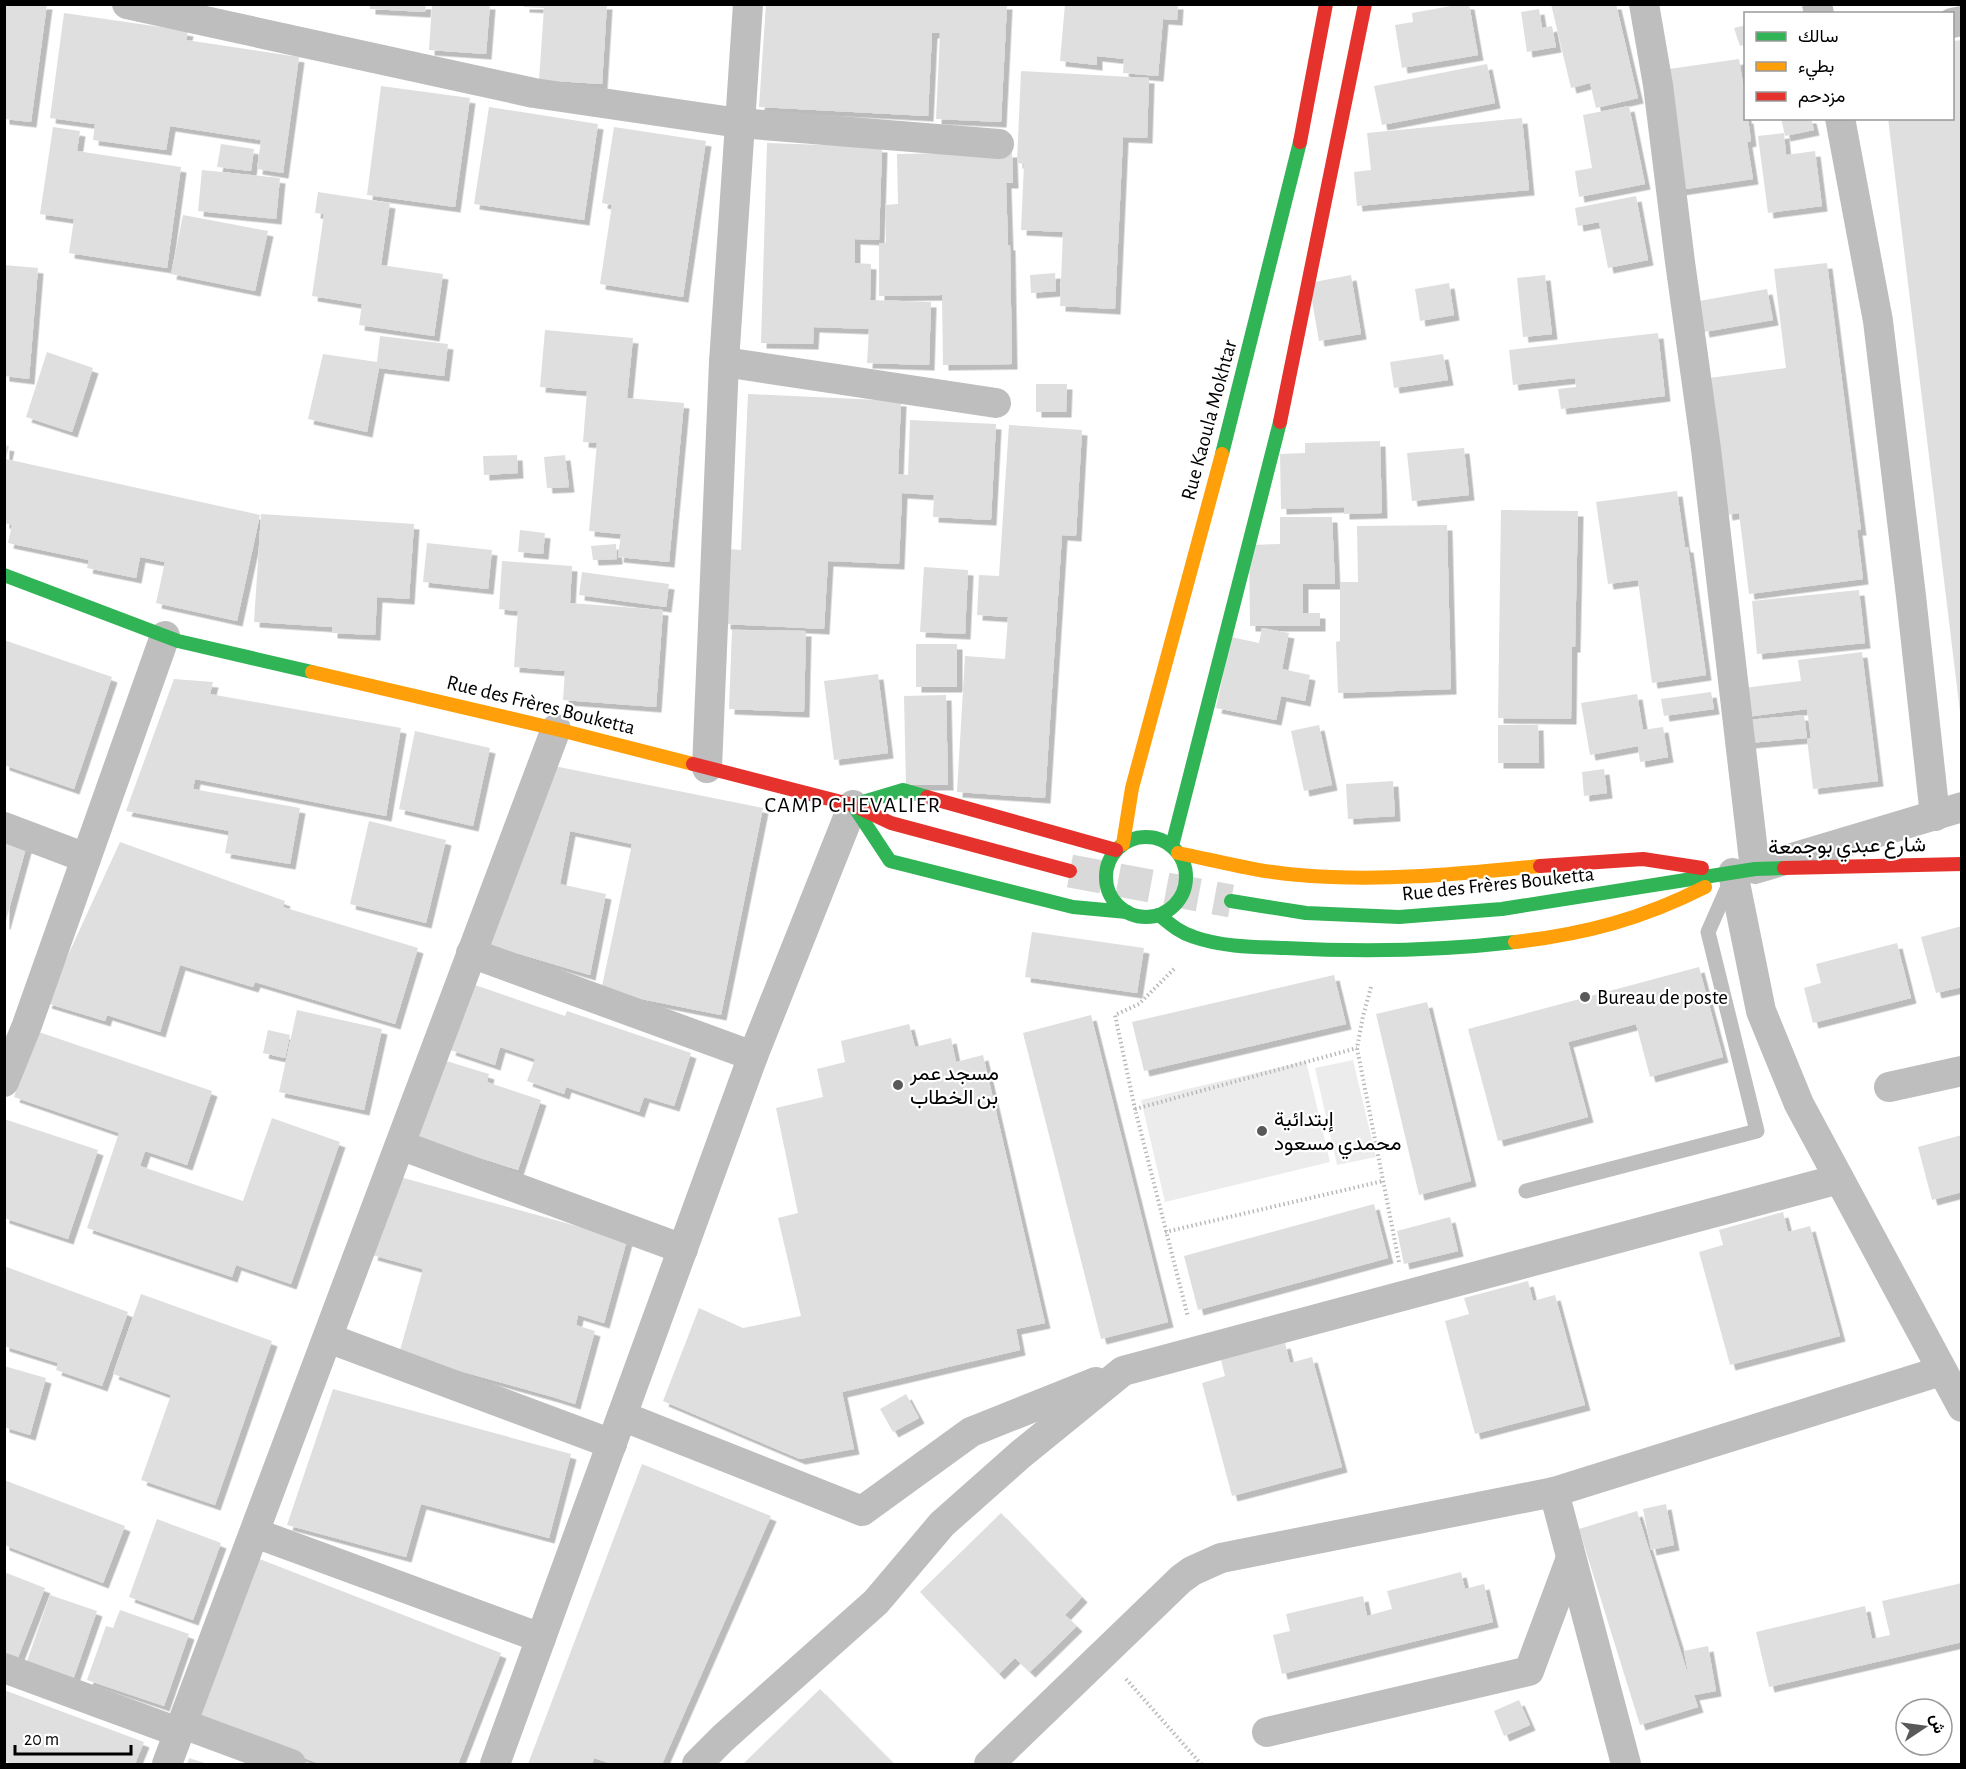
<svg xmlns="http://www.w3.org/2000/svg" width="1966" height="1769" viewBox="0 0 1966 1769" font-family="'Alegreya Sans',Vazirmatn,sans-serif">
<defs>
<filter id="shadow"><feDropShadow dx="5.5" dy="5.5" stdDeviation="0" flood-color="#0004"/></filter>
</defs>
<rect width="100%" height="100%" fill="#fff"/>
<g fill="#ececec">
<polygon points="1353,1060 1376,1157 1337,1165 1315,1068"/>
<polygon points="1306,1061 1330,1162 1165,1202 1141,1100"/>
</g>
<g fill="#dfdfdf" filter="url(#shadow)">
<polygon points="4,4 47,4 31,122 4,119"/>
<polygon points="370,4 426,4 425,12 370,9"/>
<polygon points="432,4 490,4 486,54 429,50"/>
<polygon points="524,4 607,4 602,84 539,80 544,8 524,7"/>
<polygon points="766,4 1007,4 1001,122 936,119 940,33 932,33 928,116 759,107"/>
<polygon points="1065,4 1178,4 1177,20 1163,19 1158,76 1123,73 1124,59 1097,56 1097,65 1060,61"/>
<polygon points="1462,4 1469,4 1478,55 1402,68 1395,25 1413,22 1412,13"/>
<polygon points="1551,4 1616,4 1638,98 1596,108 1590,83 1571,88"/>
<polygon points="1539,9 1542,28 1552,26 1556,47 1527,52 1521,12"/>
<polygon points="64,13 188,31 186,40 299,57 283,173 257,169 261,140 170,126 166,150 93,140 95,124 50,118"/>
<polygon points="1746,25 1746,44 1740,46 1734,28"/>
<polygon points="1962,40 1962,712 1960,712 1888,118 1952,118 1952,41"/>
<polygon points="1739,59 1746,102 1746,118 1748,118 1751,141 1747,142 1753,179 1679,190 1662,70"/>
<polygon points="1487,64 1495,103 1382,125 1374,86"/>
<polygon points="1021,71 1149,78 1147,138 1123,137 1115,309 1060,306 1063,232 1021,230 1024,164 1017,163"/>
<polygon points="381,86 470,98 455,207 367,195"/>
<polygon points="1629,106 1645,184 1579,197 1575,171 1592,168 1583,115"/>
<polygon points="489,107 598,124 584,220 474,204"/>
<polygon points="1522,118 1529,190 1357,206 1354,172 1371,170 1367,133"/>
<polygon points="1781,118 1811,118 1814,130 1785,136"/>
<polygon points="53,127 80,131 77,151 181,167 167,268 69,253 74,219 40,214"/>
<polygon points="614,127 706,141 683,297 600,284 612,205 602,203"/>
<polygon points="1784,133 1786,155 1815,151 1822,206 1768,213 1758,136"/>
<polygon points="767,143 882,147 879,240 855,239 855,263 871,264 870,300 931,302 929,365 867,363 869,329 814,327 813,344 761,343"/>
<polygon points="221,144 254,149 251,171 217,167"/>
<polygon points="1012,152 1013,183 1006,183 1008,245 1010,245 1012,364 943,365 942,295 879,296 879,243 886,243 885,205 898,204 897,154"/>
<polygon points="202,170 280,178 276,219 198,211"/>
<polygon points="318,192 390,203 381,265 443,274 434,336 359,325 362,304 312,296 324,214 315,213"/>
<polygon points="1636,196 1648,260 1608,268 1599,222 1578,226 1575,208"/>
<polygon points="183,215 268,231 255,291 171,274"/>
<polygon points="1827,263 1861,530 1857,530 1863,579 1749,594 1739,513 1727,515 1709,378 1786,368 1774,269"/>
<polygon points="4,265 38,268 29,379 4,376"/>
<polygon points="1055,273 1056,291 1031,293 1030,275"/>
<polygon points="1351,275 1361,334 1319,341 1309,283"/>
<polygon points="1545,275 1552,334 1523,337 1517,278"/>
<polygon points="1449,283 1454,315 1420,321 1415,289"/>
<polygon points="1767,289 1773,320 1704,332 1699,301"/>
<polygon points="545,330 633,338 627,398 684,403 669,562 618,557 621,534 589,531 597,443 583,442 587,391 540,387"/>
<polygon points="1658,333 1665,396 1561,409 1558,389 1576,387 1575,378 1513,385 1509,350"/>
<polygon points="380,336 448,344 444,376 379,368 367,432 308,419 323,354 377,362"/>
<polygon points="47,352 93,368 72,432 26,417"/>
<polygon points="1443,354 1448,380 1394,388 1390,362"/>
<polygon points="1036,384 1067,384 1066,412 1036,412"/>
<polygon points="748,394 901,401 898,474 908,475 910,420 996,424 991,520 933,517 934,495 902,493 899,564 828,561 824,629 725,624 729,549 741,550"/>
<polygon points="1009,425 1082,430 1076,536 1062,535 1045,798 957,792 965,656 1005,659 1008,617 977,615 979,575 999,576"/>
<polygon points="1380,441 1382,513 1344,514 1344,507 1281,509 1280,454 1305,453 1305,443"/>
<polygon points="4,445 9,446 6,459 260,515 237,621 156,603 165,562 140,557 136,578 87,568 89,560 8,543 12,525 4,523"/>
<polygon points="1464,448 1469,495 1412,501 1407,453"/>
<polygon points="517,455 518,473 484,475 483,456"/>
<polygon points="565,455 569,487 547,488 544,457"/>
<polygon points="1677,491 1685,547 1688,547 1706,675 1652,683 1638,580 1608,584 1596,502"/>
<polygon points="1501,510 1578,511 1575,647 1572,647 1571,719 1498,718"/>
<polygon points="261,514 414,524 409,599 377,597 375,635 332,633 332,627 254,622"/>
<polygon points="1280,517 1332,517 1335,584 1303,584 1303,613 1320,613 1320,626 1250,626 1249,545 1280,544"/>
<polygon points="1447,525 1451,689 1338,693 1336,642 1340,641 1340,582 1358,582 1357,526"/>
<polygon points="520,530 545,533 543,554 518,552"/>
<polygon points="427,543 492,550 488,589 423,582"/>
<polygon points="616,544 617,559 593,560 591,546"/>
<polygon points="502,561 572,566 570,603 663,610 656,707 563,700 565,671 514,667 518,611 499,609"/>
<polygon points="924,567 968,570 965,634 920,632"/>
<polygon points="582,572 669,584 666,607 579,595"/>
<polygon points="1859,590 1865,643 1757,654 1752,601"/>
<polygon points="1262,628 1289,633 1282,669 1310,675 1305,701 1281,696 1276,720 1216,708 1231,637 1259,643"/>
<polygon points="732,630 806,631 804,712 729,709"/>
<polygon points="4,640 112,677 74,789 4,765"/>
<rect x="916" y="644" width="41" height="43"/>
<polygon points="1862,652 1878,781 1813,789 1807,739 1811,738 1807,709 1746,717 1743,688 1801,681 1798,660"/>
<polygon points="878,674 888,753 834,760 824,681"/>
<polygon points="174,679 213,682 210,694 401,728 386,816 195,779 193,789 300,808 290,864 225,853 229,831 126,811"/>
<polygon points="1711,692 1714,709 1664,716 1661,699"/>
<polygon points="1637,694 1643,730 1663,727 1668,757 1640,762 1638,746 1590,755 1581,703"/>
<polygon points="946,695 948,785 906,785 904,696"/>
<polygon points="1804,715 1807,738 1749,743 1747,720"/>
<polygon points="1319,725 1332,785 1304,791 1291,731"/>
<polygon points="1498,725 1538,725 1539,763 1498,763"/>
<polygon points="415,731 490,748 473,826 399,809"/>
<polygon points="549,765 763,808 721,1015 601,991 632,844 570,831 560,884 606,894 590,975 486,944"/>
<polygon points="1604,769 1607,793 1584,796 1582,772"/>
<polygon points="1393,781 1395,816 1348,819 1346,784"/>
<polygon points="369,821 446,840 426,923 350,904"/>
<polygon points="4,830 29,837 5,924 4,924"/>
<polygon points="120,842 285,901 283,907 418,948 395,1024 255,982 253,987 180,965 160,1032 107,1015 105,1021 46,1003"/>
<polygon points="1962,926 1962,987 1936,993 1921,937"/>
<polygon points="1032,932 1144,948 1137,993 1025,977"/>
<polygon points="1897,943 1911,998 1813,1023 1804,988 1821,983 1816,964"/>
<polygon points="1699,967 1723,1057 1650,1077 1636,1024 1568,1042 1588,1117 1498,1141 1468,1029"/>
<polygon points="1334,975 1346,1024 1144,1071 1132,1022"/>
<polygon points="472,984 565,1016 567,1011 691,1053 674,1106 644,1097 639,1112 566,1087 564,1094 527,1081 535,1059 500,1047 495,1065 450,1050"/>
<polygon points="1427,1002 1471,1181 1419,1195 1376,1014"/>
<polygon points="297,1010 382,1029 364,1110 279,1092"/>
<polygon points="1091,1015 1168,1322 1101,1339 1023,1033"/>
<polygon points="909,1024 915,1047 951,1038 956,1062 983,1055 1045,1323 1016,1329 1020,1350 842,1392 854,1449 800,1459 663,1401 699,1308 743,1328 801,1316 778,1218 798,1213 776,1108 823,1097 817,1069 845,1062 841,1041"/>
<polygon points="268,1030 290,1035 285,1058 263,1053"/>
<polygon points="36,1031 212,1091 187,1165 145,1151 140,1166 243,1201 272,1118 340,1142 291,1284 236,1265 232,1277 87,1228 119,1133 14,1097"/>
<polygon points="443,1060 489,1074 487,1082 541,1100 518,1170 418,1138"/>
<polygon points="4,1119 98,1150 68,1239 4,1218"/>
<polygon points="1962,1135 1962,1192 1932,1200 1918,1147"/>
<polygon points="393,1175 627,1240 604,1323 578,1315 576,1325 595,1331 575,1404 553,1397 399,1354 423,1269 372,1255"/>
<polygon points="1374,1204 1388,1258 1198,1310 1184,1256"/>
<polygon points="1783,1212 1788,1232 1810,1226 1840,1336 1730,1365 1699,1252 1723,1245 1719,1230"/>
<polygon points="1450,1217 1458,1251 1404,1264 1397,1231"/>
<polygon points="4,1266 128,1312 102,1386 56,1370 58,1363 4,1346"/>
<polygon points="1528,1281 1533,1301 1555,1295 1585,1405 1475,1434 1445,1321 1469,1314 1464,1298"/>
<polygon points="141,1294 272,1341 215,1505 141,1480 171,1395 113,1374"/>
<polygon points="1285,1343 1290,1363 1312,1357 1342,1467 1232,1496 1202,1383 1225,1376 1221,1360"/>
<polygon points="4,1366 46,1378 30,1435 4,1427"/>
<polygon points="333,1389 571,1454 549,1538 421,1504 406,1557 287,1525"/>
<polygon points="906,1394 919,1418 893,1432 880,1409"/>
<polygon points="642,1464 771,1516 662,1764 612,1764 594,1758 592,1764 528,1764"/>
<polygon points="4,1480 125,1526 103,1583 4,1545"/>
<polygon points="1666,1504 1674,1545 1651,1550 1643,1509"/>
<polygon points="1637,1511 1689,1678 1684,1651 1708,1646 1716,1691 1694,1695 1698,1707 1640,1725 1579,1529"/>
<polygon points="1001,1513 1082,1597 1065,1615 1077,1626 1030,1672 1015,1658 999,1674 920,1592"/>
<polygon points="157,1519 221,1543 193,1620 129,1597"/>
<polygon points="257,1558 501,1653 458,1764 320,1764 195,1716"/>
<polygon points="4,1572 45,1588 17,1660 4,1655"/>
<polygon points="1461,1572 1465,1589 1484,1584 1493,1622 1282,1674 1273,1635 1290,1631 1286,1614 1363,1596 1367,1616 1392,1609 1387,1591"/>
<polygon points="1962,1583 1962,1642 1769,1687 1756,1632 1865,1606 1872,1639 1890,1635 1882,1601"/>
<polygon points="50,1595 97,1611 73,1680 26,1664"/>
<polygon points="120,1610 189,1634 164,1706 87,1680 106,1626 113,1628"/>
<polygon points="820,1689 894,1764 743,1764"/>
<polygon points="4,1690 144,1742 135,1764 13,1764 4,1761"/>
<polygon points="1519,1700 1530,1725 1504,1736 1494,1711"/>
<polygon points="189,1758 208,1764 187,1764"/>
</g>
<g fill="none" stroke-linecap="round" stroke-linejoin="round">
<polyline stroke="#d9d9d9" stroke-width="33" stroke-dasharray="33 16" stroke-linecap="butt" points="1070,871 1231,901"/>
<g stroke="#b9b9b9" stroke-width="4" stroke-dasharray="1.5 3" stroke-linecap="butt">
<polyline points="1174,969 1139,1004 1115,1015 1135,1109 1188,1317"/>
<polyline points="1371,987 1363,1016 1357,1048 1399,1262"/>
<polyline points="1135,1109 1357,1048"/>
<polyline points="1165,1232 1383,1181"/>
<polyline points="1126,1679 1201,1764"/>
</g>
<polyline stroke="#bebebe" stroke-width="15" points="1526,1191 1757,1131 1708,932 1730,882"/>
<g stroke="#bebebe" stroke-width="30">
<polyline points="127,4 534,93 739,123 999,144"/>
<polyline points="1644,4 1658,85 1680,262 1706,449 1755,869 1962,807"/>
<polyline points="1817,4 1819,14"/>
<polyline points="1952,23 1962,21"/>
<polyline points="1840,118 1878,321 1911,596 1935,816"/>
<polyline points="724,362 996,403"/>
<polyline points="707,768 724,362 748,4"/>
<polyline points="4,827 86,858"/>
<polyline points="1733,873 1761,1011 1799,1104 1962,1407"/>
<polyline points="471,953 753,1056"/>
<polyline points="4,1082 27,1025 165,636"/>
<polyline points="1889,1087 1962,1071"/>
<polyline points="400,1145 683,1249"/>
<polyline points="328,1338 612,1444"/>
<polyline points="622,1416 862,1511 971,1432 1096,1382"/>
<polyline points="1554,1492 1626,1764"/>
<polyline points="255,1533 541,1638"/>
<polyline points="4,1668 178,1732"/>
<polyline points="183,1724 291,1764"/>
<polyline points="1267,1732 1529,1671 1571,1558"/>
<polyline points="167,1764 556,729"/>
<polyline points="495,1764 753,1056 853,805"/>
<polyline points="697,1764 723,1738 876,1602 942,1524 1021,1454 1123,1371 1839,1179"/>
<polyline points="989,1764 1181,1579 1192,1571 1221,1558 1554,1492 1941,1371"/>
</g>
<g stroke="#30b455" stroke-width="14">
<polyline points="1222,454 1300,142"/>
<polyline points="4,575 178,641 312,672"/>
<polyline points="927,797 903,790 853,805 890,861 1073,907 1127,912"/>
<circle cx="1146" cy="877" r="40"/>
<polyline points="1172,846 1280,422"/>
<polyline points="1231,901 1306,913 1399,917 1502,909 1755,869 1784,868"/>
<path d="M1159,915c11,9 21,18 35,22 28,10 61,10 91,11 77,4 153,3 230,-6"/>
</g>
<g stroke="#ff9f0a" stroke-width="14">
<polyline points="312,672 556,729 693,764"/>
<polyline points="1123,844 1132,788 1222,454"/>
<path d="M1178,853c40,8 80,19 121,22 83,7 159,-1 241,-9"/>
<path d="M1515,942c70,-8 127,-23 190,-55"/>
</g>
<g stroke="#e5322d" stroke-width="14">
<polyline points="1300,142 1326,4"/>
<polyline points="1280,422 1365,4"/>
<polyline points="693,764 853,805 891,823 1070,871"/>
<polyline points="927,797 1116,850"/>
<polyline points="1540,866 1643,859 1702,868"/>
<polyline points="1784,868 1962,864"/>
</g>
</g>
<g fill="#595959" stroke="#fff" stroke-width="2">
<circle cx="1585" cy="997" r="6"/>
<circle cx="898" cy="1085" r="6"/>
<circle cx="1262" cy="1131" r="6"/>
</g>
<g text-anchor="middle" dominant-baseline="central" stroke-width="4.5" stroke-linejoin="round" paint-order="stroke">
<g font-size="21" fill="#000" stroke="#fff">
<text transform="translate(1209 420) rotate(-75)">Rue Kaoula Mokhtar</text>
<text transform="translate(541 705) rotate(14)">Rue des Frères Bouketta</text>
<text transform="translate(1847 846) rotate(-1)">شارع عبدي بوجمعة</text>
<text transform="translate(1498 884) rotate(-6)">Rue des Frères Bouketta</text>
</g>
<g font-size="21" fill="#000" stroke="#fff" text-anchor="start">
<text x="1597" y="997">Bureau de poste</text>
<text x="910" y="1073">مسجد عمر<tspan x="910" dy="24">بن الخطاب</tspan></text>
<text x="1274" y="1119">إبتدائية<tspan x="1274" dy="24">محمدي مسعود</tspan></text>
</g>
<g font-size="22" letter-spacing="1.5" fill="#000" stroke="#fff">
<text x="853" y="805">CAMP CHEVALIER</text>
</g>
</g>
<rect width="1966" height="1769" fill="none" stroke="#000000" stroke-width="12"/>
<rect x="1744" y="12" width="210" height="108" fill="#ffffff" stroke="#999999" stroke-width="1.5"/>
<rect x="1756" y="32" width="30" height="9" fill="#30b455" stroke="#999999" stroke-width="1.5"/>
<text x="1798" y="42" font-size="18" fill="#000000">سالك</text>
<rect x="1756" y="62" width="30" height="9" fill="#ff9f0a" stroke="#999999" stroke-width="1.5"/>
<text x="1798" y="72" font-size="18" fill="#000000">بطيء</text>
<rect x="1756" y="92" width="30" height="9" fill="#e5322d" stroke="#999999" stroke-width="1.5"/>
<text x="1798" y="102" font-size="18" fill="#000000">مزدحم</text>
<g transform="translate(1924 1727) rotate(77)"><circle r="28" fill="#ffffff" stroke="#999999" stroke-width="1.5"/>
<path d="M0-4.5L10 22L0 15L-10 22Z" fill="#595959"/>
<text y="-9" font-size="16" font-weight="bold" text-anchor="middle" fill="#000000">ش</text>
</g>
<path d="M15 1745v9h116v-9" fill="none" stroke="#000000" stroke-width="3"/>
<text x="24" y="1745" font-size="18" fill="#000000" stroke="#ffffff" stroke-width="4.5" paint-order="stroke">20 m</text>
</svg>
